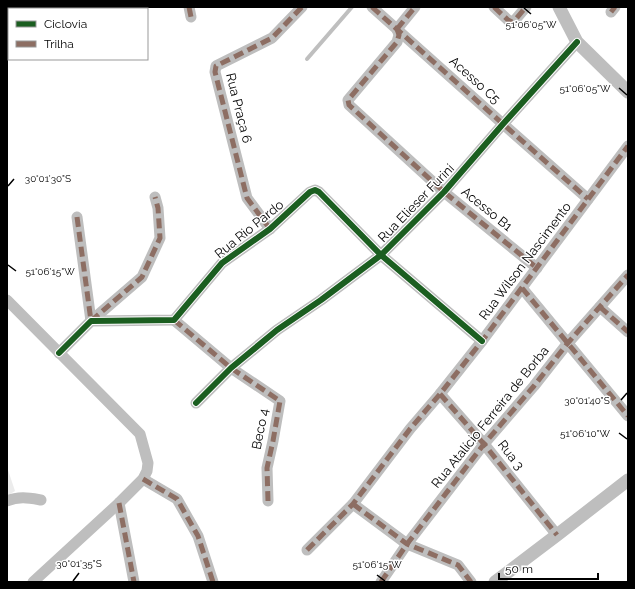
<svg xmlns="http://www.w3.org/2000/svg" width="635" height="589" viewBox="0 0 635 589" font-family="Raleway,sans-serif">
<rect width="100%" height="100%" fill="#fff"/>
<polygon fill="#ececec" points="7,467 15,491 7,496"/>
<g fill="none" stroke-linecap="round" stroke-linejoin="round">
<polyline stroke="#bfbfbf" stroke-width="4" points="307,59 352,7"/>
<g stroke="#bebebe" stroke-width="11">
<polyline points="189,7 191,17"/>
<polyline points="372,7 503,124 588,199"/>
<polyline points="494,7 508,20 512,22 515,20 526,7"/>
<polyline points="611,12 615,7"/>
<polyline points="397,29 399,35 397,42 348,100 349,105 444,192 537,268"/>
<polyline points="397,29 415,7"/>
<polyline points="77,217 91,321"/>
<polyline points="270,229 247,198 215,72 216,66 272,38 302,7"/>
<polyline points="522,288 628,416"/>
<polyline points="7,300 140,434 148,463 147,471 143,479 119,503 33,582"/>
<polyline points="600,307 628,332"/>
<polyline points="174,320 231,368 280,401 273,441 267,468 268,501"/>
<polyline points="91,321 142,277 160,238 158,208 155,197"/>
<polyline points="59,353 91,321 174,320 222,263 270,229 310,192 315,190 319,192 381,255 482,341"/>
<polyline points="440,394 484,444 557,535"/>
<polyline points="196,403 231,368 277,330 321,300 381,255 444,192 503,124 577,42"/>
<polyline points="143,479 177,499 198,536 213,582"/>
<path d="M7,501c12,-5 22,-3 34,-1"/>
<polyline points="119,503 134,582"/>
<polyline points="353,504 407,544 458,565 471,582"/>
<polyline points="307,550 353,504 410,429 440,394 482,341 628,146"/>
<polyline points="381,582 407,544 484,444 534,386 567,344 628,275"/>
</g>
<g stroke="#bebebe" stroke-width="13">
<polyline points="559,7 577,42 628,92"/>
<polyline points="495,582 557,535 628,480"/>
</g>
<g stroke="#8d6e63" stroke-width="5" stroke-dasharray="10 5" stroke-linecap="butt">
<polyline points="189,7 191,17"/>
<polyline points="372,7 503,124 588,199"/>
<polyline points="494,7 508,20 512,22 515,20 526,7"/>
<polyline points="611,12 615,7"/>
<polyline points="397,29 399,35 397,42 348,100 349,105 444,192 537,268"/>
<polyline points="397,29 415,7"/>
<polyline points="77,217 91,321"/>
<polyline points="270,229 247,198 215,72 216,66 272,38 302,7"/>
<polyline points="522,288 628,416"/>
<polyline points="600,307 628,332"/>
<polyline points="174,320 231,368 280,401 273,441 267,468 268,501"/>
<polyline points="91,321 142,277 160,238 158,208 155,197"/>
<polyline points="440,394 484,444 557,535"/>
<polyline points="143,479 177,499 198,536 213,582"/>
<polyline points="119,503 134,582"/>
<polyline points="353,504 407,544 458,565 471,582"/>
<polyline points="307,550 353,504 410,429 440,394 482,341 628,146"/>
<polyline points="381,582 407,544 484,444 534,386 567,344 628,275"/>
</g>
<g stroke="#fff" stroke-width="8">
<g id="cycleway">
<polyline points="59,353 91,321 174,320 222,263 270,229 310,192 315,190 319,192 381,255 482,341"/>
<polyline points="196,403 231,368 277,330 321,300 381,255 444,192 503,124 577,42"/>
</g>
</g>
<use href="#cycleway" stroke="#1b5e20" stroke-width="6"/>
</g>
<path fill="none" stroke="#000" stroke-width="1.5" d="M524,8l7,6M619,88l8,7M8,186l6,-7M8,265l8,6M621,400l6,-7M619,433l8,6M377,575l8,6M73,581l6,-8"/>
<g text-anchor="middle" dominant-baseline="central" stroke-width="3" stroke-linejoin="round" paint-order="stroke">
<g font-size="13" fill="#000" stroke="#fff">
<text transform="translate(475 80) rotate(42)">Acesso C5</text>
<text transform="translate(239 108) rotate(76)">Rua Praça 6</text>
<text transform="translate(416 203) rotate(-46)">Rua Elieser Furini</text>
<text transform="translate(487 209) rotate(39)">Acesso B1</text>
<text transform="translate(249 229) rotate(-39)">Rua Rio Pardo</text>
<text transform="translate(525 261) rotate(-53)">Rua Wilson Nascimento</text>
<text transform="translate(490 417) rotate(-51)">Rua Atalício Ferreira de Borba</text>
<text transform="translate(260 429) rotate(-79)">Beco 4</text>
<text transform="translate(511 455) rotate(52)">Rua 3</text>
</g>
</g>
<g font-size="10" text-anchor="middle" fill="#000" stroke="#fff" stroke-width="3" stroke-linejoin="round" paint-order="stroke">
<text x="531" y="28">51°06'05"W</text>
<text x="585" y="92">51°06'05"W</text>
<text x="48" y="182">30°01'30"S</text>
<text x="50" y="275">51°06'15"W</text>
<text x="587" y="404">30°01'40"S</text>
<text x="585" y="437">51°06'10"W</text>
<text x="79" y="567">30°01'35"S</text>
<text x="377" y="568">51°06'15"W</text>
</g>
<rect width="635" height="589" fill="none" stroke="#000000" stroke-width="16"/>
<rect x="8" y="8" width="140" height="52" fill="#ffffff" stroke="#999999"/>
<rect x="16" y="21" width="20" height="6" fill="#1b5e20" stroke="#999999"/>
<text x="44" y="28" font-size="12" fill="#000000">Ciclovia</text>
<rect x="16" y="41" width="20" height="6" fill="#8d6e63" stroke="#999999"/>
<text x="44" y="48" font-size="12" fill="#000000">Trilha</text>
<path d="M499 573v6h99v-6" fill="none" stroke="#000000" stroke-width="2"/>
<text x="505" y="573" font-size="12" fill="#000000" stroke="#ffffff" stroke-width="3" paint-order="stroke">50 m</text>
</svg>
